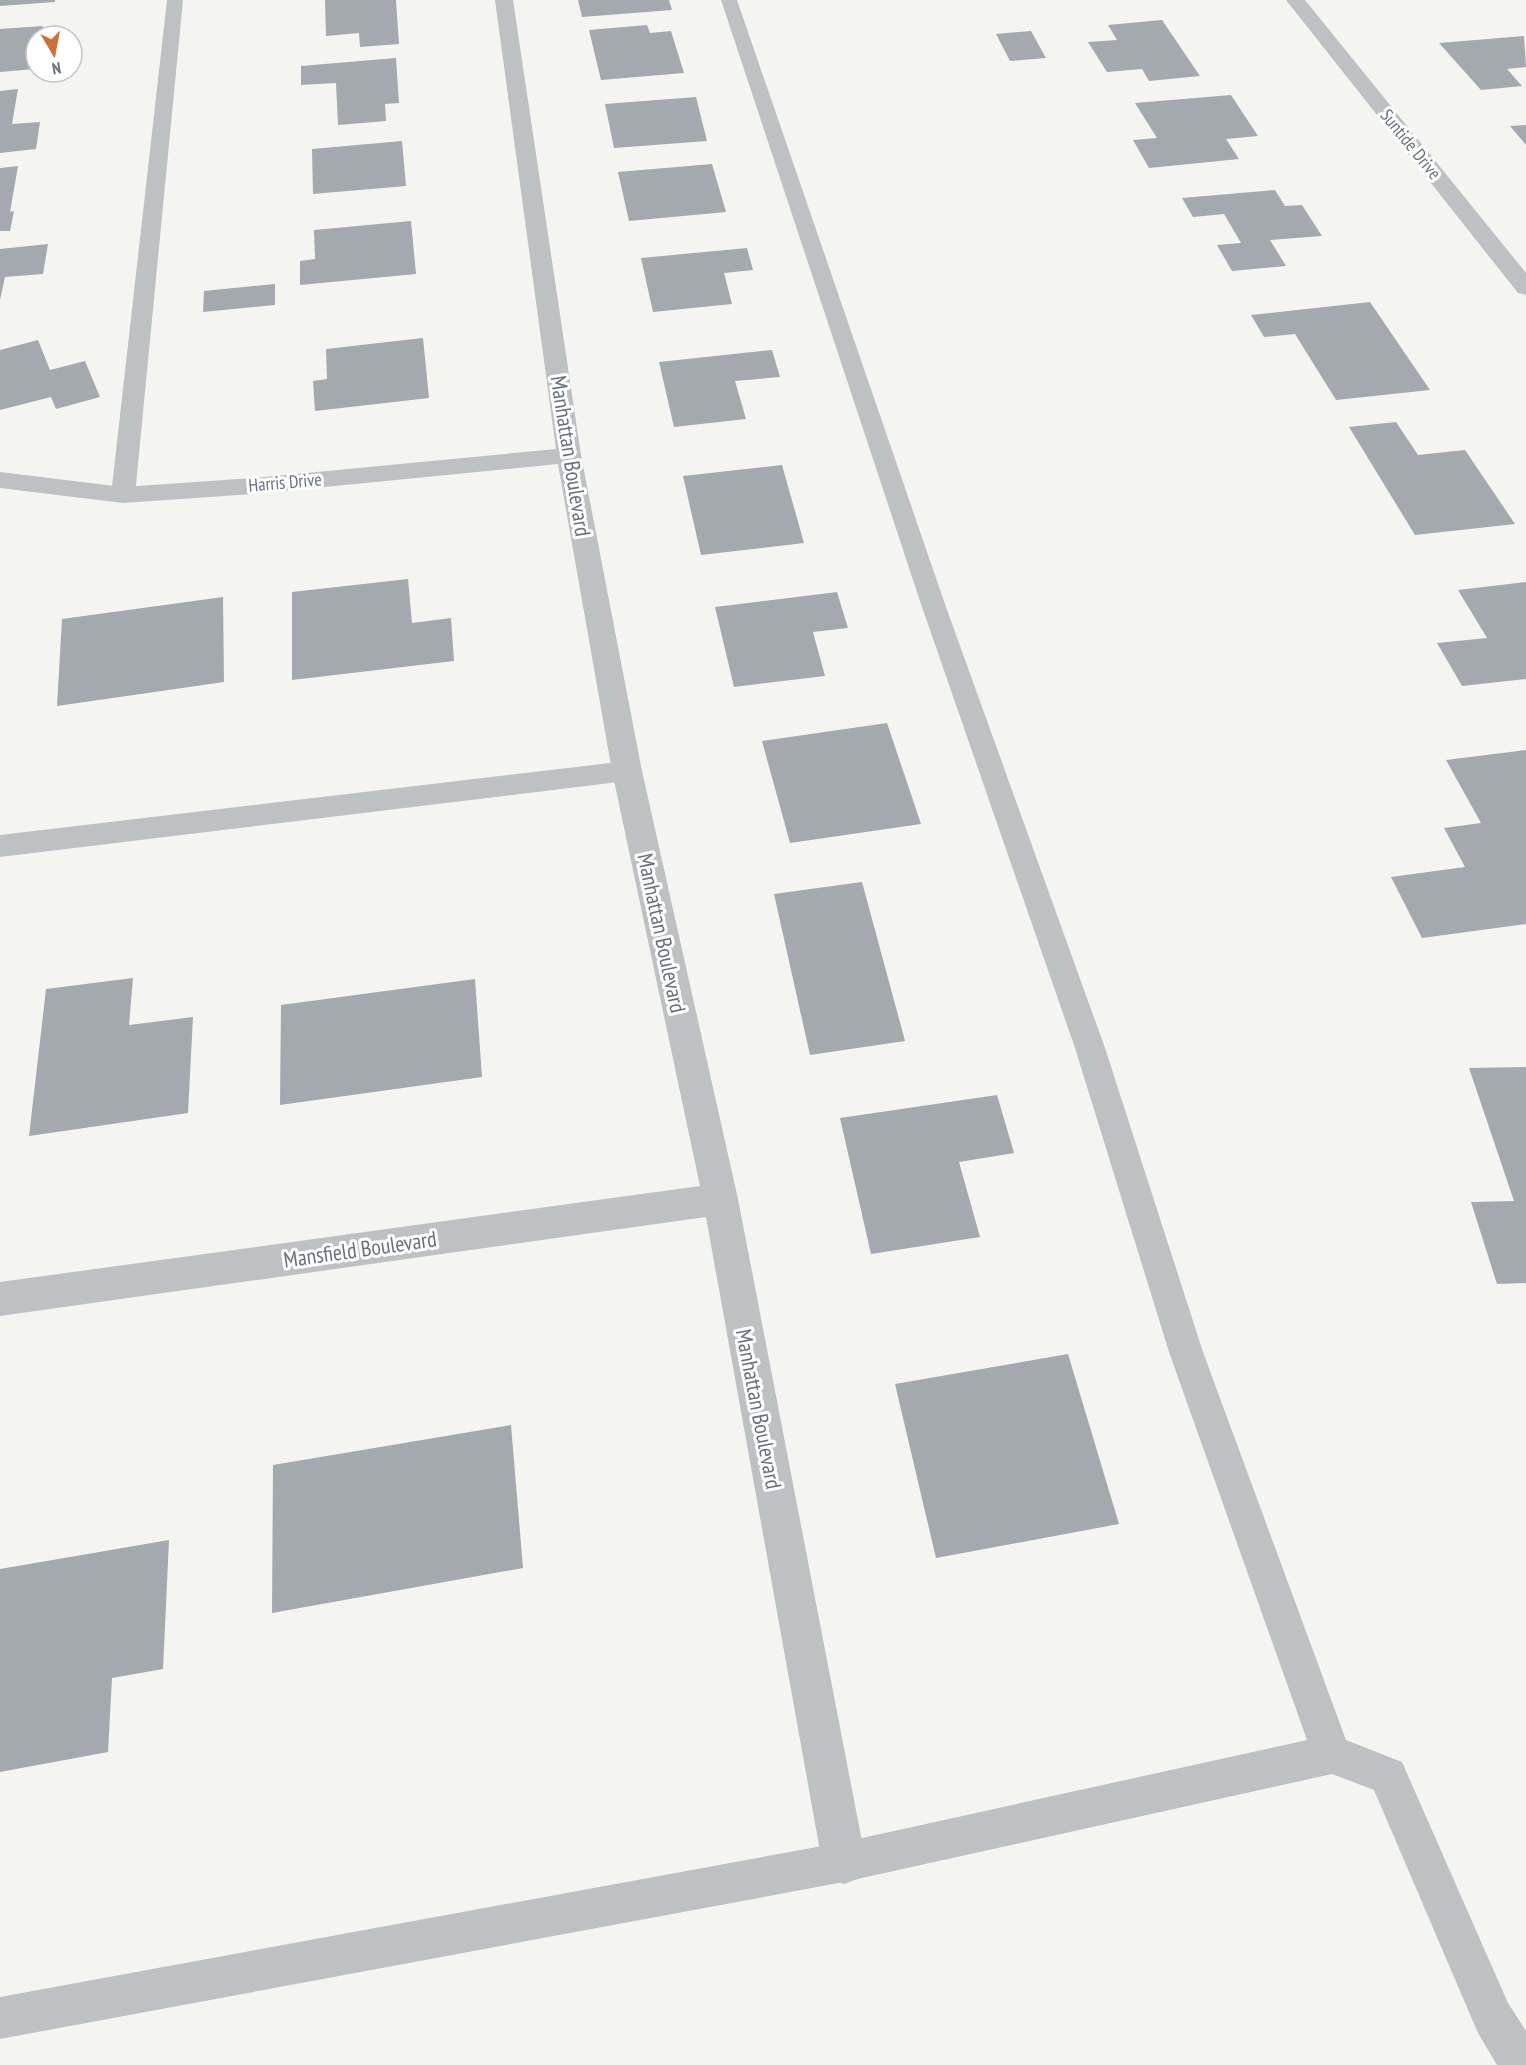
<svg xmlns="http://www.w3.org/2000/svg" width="1526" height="2065" viewBox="0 0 1526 2065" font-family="'PT Sans Narrow',sans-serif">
<rect width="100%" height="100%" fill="#f4f4f1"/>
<g fill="#a4a9af">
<polygon points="0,0 55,0 55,2 0,6"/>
<polygon points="325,0 396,0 399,44 360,47 359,33 326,36"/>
<polygon points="578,0 669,0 672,10 582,17"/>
<polygon points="1162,20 1200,76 1149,81 1142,69 1107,72 1088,42 1117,40 1108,25"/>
<polygon points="647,25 650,33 671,31 684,73 601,80 589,30"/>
<polygon points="43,26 41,36 36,36 35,69 0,72 0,29"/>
<polygon points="1031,31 1046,58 1010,61 996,34"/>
<polygon points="1524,36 1526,67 1507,69 1522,86 1481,90 1439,43"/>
<polygon points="396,58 399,103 385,104 386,121 338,125 336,83 301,85 301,66"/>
<polygon points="18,89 12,124 40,122 36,149 0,153 0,91"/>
<polygon points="1231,95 1258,136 1226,139 1239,159 1149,168 1133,140 1157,138 1135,103"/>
<polygon points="696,97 707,141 614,148 605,104"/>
<polygon points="1526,125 1526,145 1510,126"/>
<polygon points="402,141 406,186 313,194 312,149"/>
<polygon points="712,164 726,212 629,221 618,172"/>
<polygon points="18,166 10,212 14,211 10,231 0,231 0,168"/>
<polygon points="1275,190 1285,206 1302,205 1322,236 1270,240 1286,266 1232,271 1217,245 1241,243 1224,214 1193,217 1182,198"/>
<polygon points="411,221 416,274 300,285 300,261 315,259 314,230"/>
<polygon points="48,244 43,274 5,277 0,300 0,249"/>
<polygon points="747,248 753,270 724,273 732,304 653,312 641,258"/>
<polygon points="275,284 275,305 203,312 204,291"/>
<polygon points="1370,302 1430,390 1336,400 1295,334 1264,337 1251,315"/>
<polygon points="423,338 429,398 315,411 313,381 327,379 326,349"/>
<polygon points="38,340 50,370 85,361 100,397 56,409 51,397 0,410 0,350"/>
<polygon points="772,350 780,377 735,381 746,419 674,427 659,362"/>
<polygon points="1396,422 1418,455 1465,450 1515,524 1415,535 1349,427"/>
<polygon points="782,465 804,543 701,555 683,476"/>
<polygon points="408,579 412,623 451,618 454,661 292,680 292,592"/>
<polygon points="1526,582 1526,679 1462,686 1437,643 1487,638 1458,590"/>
<polygon points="837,592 848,628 813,632 825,676 734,687 715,607"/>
<polygon points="223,597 224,682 57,706 62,619"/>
<polygon points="887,723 921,824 790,843 762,741"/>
<polygon points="1526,750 1526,924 1422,938 1391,877 1465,867 1444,828 1481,823 1446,760"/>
<polygon points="862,882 905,1041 810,1055 774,894"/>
<polygon points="133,978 129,1025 193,1017 188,1113 29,1136 46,989"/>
<polygon points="475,979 482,1077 280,1105 281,1005"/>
<polygon points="1526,1067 1526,1283 1497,1284 1471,1202 1514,1201 1469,1068"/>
<polygon points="997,1095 1014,1153 959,1162 980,1237 871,1254 840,1118"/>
<polygon points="1068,1354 1119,1524 936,1558 895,1384"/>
<polygon points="511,1425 523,1568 272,1613 273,1465"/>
<polygon points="169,1540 163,1669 112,1678 108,1752 0,1772 0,1569"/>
</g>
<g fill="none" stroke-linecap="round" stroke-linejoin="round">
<g fill="#bec1c4" fill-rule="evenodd">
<polygon points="167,0 183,0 135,495 131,500 123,502 115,500 111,495"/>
<polygon points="721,0 737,0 946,607 1105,1048 1203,1352 1346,1740 1402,1762 1508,2003 1526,2031 1526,2065 1497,2065 1478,2033 1374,1790 1332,1774 844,1882 0,2039 0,1997 844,1842 1307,1740 1169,1352 1075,1048 922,607"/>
<polygon points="627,761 636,764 640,771 636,778 627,781 0,857 0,835"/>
</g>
<g fill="#bec1c4" fill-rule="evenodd">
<polygon points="495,0 513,0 581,455 642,771 738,1199 866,1862 860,1878 844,1884 828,1878 822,1862 706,1217 0,1316 0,1282 700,1186 612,771 558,464 253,494 123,503 0,488 0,472 123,487 253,478 556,449"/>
<polygon points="1286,0 1305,0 1526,273 1526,295 1518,293"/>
</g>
</g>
<g text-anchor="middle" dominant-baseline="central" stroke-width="6" stroke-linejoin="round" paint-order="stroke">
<g font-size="18" fill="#67717e" stroke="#fff">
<text transform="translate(1411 144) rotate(51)">Suntide Drive</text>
<text transform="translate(285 482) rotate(-5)">Harris Drive</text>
</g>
<g font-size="22" fill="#67717e" stroke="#fff">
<text transform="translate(571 456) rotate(81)">Manhattan Boulevard</text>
<text transform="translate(662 933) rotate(78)">Manhattan Boulevard</text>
<text transform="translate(360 1249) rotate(-8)">Mansfield Boulevard</text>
<text transform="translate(759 1409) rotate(79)">Manhattan Boulevard</text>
</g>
</g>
<g transform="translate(54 54) rotate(170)"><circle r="28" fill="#ffffff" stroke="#c2c6cb" stroke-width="1.5"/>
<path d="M0-4.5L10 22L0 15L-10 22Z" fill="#cb703a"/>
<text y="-9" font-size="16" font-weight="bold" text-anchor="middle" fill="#67717e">N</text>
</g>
</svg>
